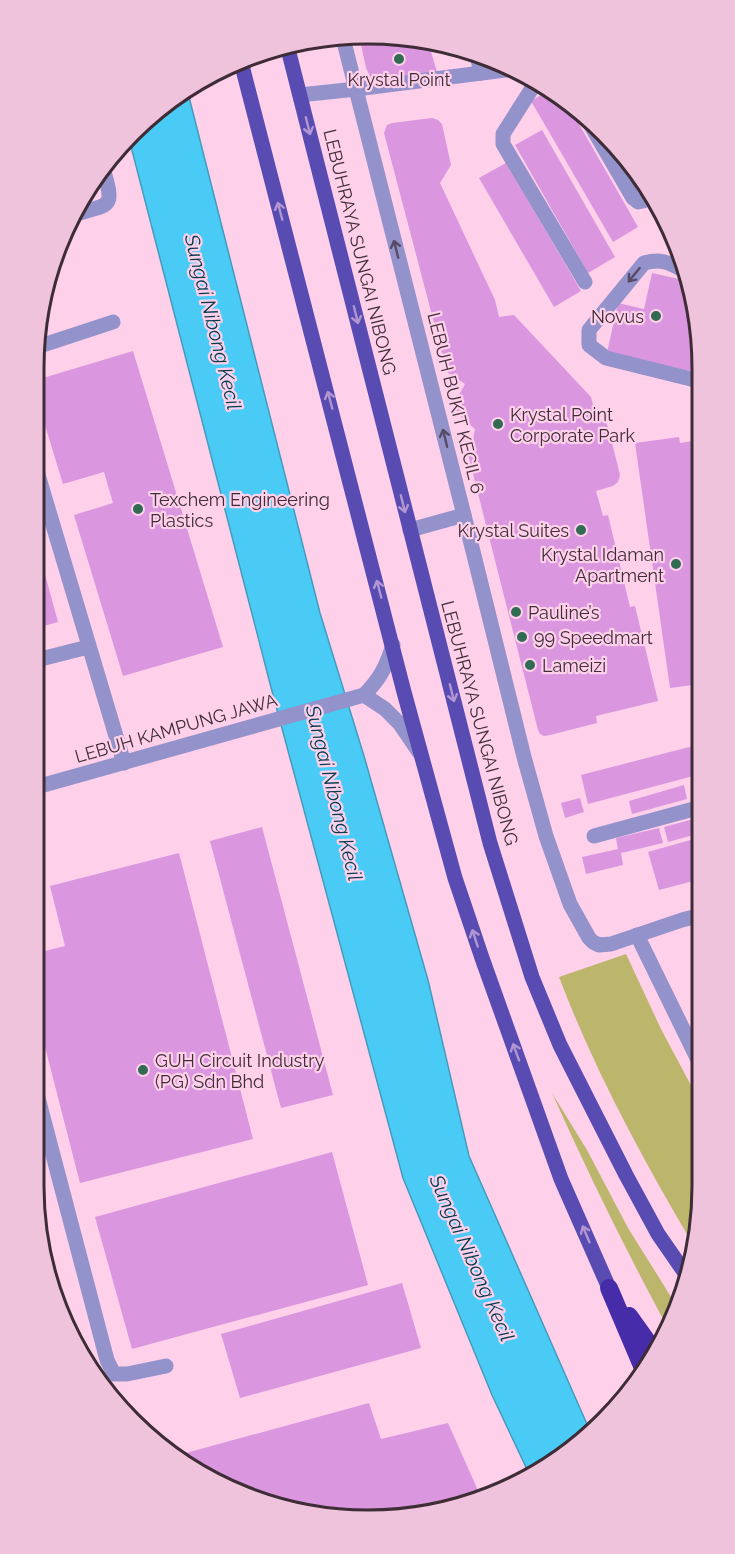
<svg xmlns="http://www.w3.org/2000/svg" width="735" height="1554" viewBox="0 0 735 1554" font-family="Raleway,sans-serif">
<rect width="100%" height="100%" fill="#fed0ea"/>
<g fill="#bcb66d">
<path d="M626,954l35,75 41,77v81l-11,54c-50,-85 -97,-172 -132,-264z"/>
<path d="M552,1093l35,57 41,78 50,80 -1,6 -9,14c-42,-77 -80,-155 -116,-235z"/>
</g>
<polygon fill="#49cbf6" stroke="#469bbc" stroke-width="1.5" points="188,93 320,613 364,756 428,980 469,1156 590,1431 534,1476 531,1478 492,1395 403,1178 273,695 128,135 131,131"/>
<g fill="#da96df">
<polygon points="367,33 429,45 437,72 374,79 371,78 366,68 359,35"/>
<polygon points="550,90 564,98 638,227 613,242 531,101"/>
<polygon points="432,118 438,120 442,124 451,165 440,183 495,300 499,317 514,315 591,397 597,420 606,423 608,427 620,475 618,482 613,486 596,491 603,516 608,515 630,607 635,606 658,701 596,716 597,723 550,735 544,736 540,734 538,730 466,446 472,444 475,429 464,420 456,410 458,397 465,384 447,372 384,133 387,125 392,123"/>
<polygon points="542,130 615,257 588,273 515,145"/>
<polygon points="506,163 581,291 554,307 479,178"/>
<polygon points="652,273 688,281 699,323 699,373 607,353 618,303 644,309"/>
<polygon points="133,351 223,647 123,676 74,515 113,503 104,472 63,484 33,386 33,381"/>
<polygon points="679,437 680,443 699,440 700,684 670,688 635,443"/>
<polygon points="33,530 58,622 33,629"/>
<polygon points="701,744 701,774 588,804 581,775"/>
<polygon points="684,785 687,799 632,814 629,801"/>
<polygon points="580,798 584,812 565,818 561,803"/>
<polygon points="701,817 701,833 668,842 664,827"/>
<polygon points="262,827 333,1095 281,1108 210,841"/>
<polygon points="659,828 663,843 621,853 623,865 586,874 582,857 618,849 616,838"/>
<polygon points="701,837 701,879 659,890 648,852"/>
<polygon points="179,853 253,1139 80,1183 33,1000 33,954 65,946 50,886"/>
<polygon points="701,953 701,976 692,957"/>
<polygon points="332,1152 368,1285 132,1349 95,1217"/>
<polygon points="402,1283 421,1348 240,1398 221,1334"/>
<polygon points="369,1403 381,1439 448,1423 480,1495 412,1518 303,1515 201,1476 175,1456"/>
</g>
<g fill="none" stroke-linecap="round" stroke-linejoin="round">
<g stroke="#9392cb" stroke-width="15">
<polyline points="343,38 464,515 524,757 546,836 570,904 589,938 593,942 599,945 611,944 682,920 701,915"/>
<polyline points="477,55 481,73"/>
<polyline points="536,82 503,134 503,144 585,282"/>
<polyline points="300,95 356,89 513,69"/>
<polyline points="586,117 633,198 638,202 643,201 651,194"/>
<path d="M76,214c33,-10 39,-5 28,-42"/>
<path d="M685,271c-16,-8 -23,-13 -41,-8l-55,67v15l17,13 93,23"/>
<polyline points="37,347 113,322"/>
<polyline points="33,458 124,763"/>
<polyline points="410,530 464,515"/>
<polyline points="33,661 88,647"/>
<polyline points="364,695 385,709 400,724 419,752"/>
<polyline points="33,713 35,712"/>
<path d="M33,788l331,-93c16,-16 22,-28 29,-50"/>
<polyline points="594,836 701,807"/>
<polyline points="637,935 702,1068"/>
<polyline points="33,1079 107,1360 114,1374 127,1374 166,1366"/>
</g>
<g stroke="#584cb3" stroke-width="15">
<polyline points="288,49 490,843 532,977 560,1045 626,1175 658,1234 685,1273"/>
<polyline points="240,58 404,692 455,878 482,958 561,1179 609,1288"/>
</g>
<g stroke="#462ca9" stroke-width="18">
<polyline points="609,1288 643,1368"/>
<polyline points="629,1316 654,1351"/>
</g>
</g>
<defs><path id="oneway-shaft" d="M-6 0H5M1.5-3L5.5 0L1.5 3" fill="none" stroke-width="1.6" stroke-linecap="round" stroke-linejoin="round" transform="scale(1.5)"/></defs>
<g stroke="#b395d1">
<use href="#oneway-shaft" transform="translate(308 126) rotate(76)"/>
<use href="#oneway-shaft" transform="translate(280 211) rotate(-105)"/>
<use href="#oneway-shaft" transform="translate(356 315) rotate(76)"/>
<use href="#oneway-shaft" transform="translate(330 400) rotate(-105)"/>
<use href="#oneway-shaft" transform="translate(403 504) rotate(76)"/>
<use href="#oneway-shaft" transform="translate(379 589) rotate(-105)"/>
<use href="#oneway-shaft" transform="translate(452 693) rotate(76)"/>
<use href="#oneway-shaft" transform="translate(475 938) rotate(-108)"/>
<use href="#oneway-shaft" transform="translate(516 1052) rotate(-110)"/>
<use href="#oneway-shaft" transform="translate(586 1234) rotate(-113)"/>
</g>
<g stroke="#584b63">
<use href="#oneway-shaft" transform="translate(396 249) rotate(-104)"/>
<use href="#oneway-shaft" transform="translate(634 275) rotate(129)"/>
<use href="#oneway-shaft" transform="translate(445 438) rotate(-104)"/>
</g>
<g fill="#326b53" stroke="#fed0ea" stroke-width="2">
<circle cx="399" cy="59" r="6"/>
<circle cx="656" cy="316" r="6"/>
<circle cx="498" cy="424" r="6"/>
<circle cx="138" cy="509" r="6"/>
<circle cx="581" cy="530" r="6"/>
<circle cx="676" cy="564" r="6"/>
<circle cx="516" cy="612" r="6"/>
<circle cx="522" cy="637" r="6"/>
<circle cx="530" cy="665" r="6"/>
<circle cx="143" cy="1070" r="6"/>
</g>
<g text-anchor="middle" dominant-baseline="central" stroke-width="4.5" stroke-linejoin="round" paint-order="stroke">
<g font-size="18" fill="#3e2c36" stroke="#fed0ea" text-anchor="start">
<text x="399" y="79" text-anchor="middle">Krystal Point</text>
<text x="644" y="316" text-anchor="end">Novus</text>
<text x="510" y="414">Krystal Point<tspan x="510" dy="21">Corporate Park</tspan></text>
<text x="150" y="499">Texchem Engineering<tspan x="150" dy="21">Plastics</tspan></text>
<text x="569" y="530" text-anchor="end">Krystal Suites</text>
<text x="664" y="554" text-anchor="end">Krystal Idaman<tspan x="664" dy="21">Apartment</tspan></text>
<text x="528" y="612">Pauline’s</text>
<text x="534" y="637">99 Speedmart</text>
<text x="542" y="665">Lameizi</text>
<text x="155" y="1060">GUH Circuit Industry<tspan x="155" dy="21">(PG) Sdn Bhd</tspan></text>
</g>
<g font-size="18" fill="#3e2c36" stroke="#fed0ea">
<text transform="translate(360 252) rotate(76)">LEBUHRAYA SUNGAI NIBONG</text>
<text transform="translate(456 403) rotate(76)">LEBUH BUKIT KECIL 6</text>
<text transform="translate(480 723) rotate(75)">LEBUHRAYA SUNGAI NIBONG</text>
<text transform="translate(176 728) rotate(-16)">LEBUH KAMPUNG JAWA</text>
</g>
<g font-size="20" font-style="italic" fill="#013d4f" stroke="#fed0ea">
<text transform="translate(213 322) rotate(76)">Sungai Nibong Kecil</text>
<text transform="translate(334 793) rotate(76)">Sungai Nibong Kecil</text>
<text transform="translate(472 1258) rotate(66)">Sungai Nibong Kecil</text>
</g>
</g>
<path d="M0 0H735V1554H0ZM368 44H368A324 324 0 0 1 692 368V1186A324 324 0 0 1 368 1510H368A324 324 0 0 1 44 1186V368A324 324 0 0 1 368 44Z" fill="#efc3dc" fill-rule="evenodd"/>
<path fill="none" stroke="#3e2c36" stroke-width="3" d="M368 44H368A324 324 0 0 1 692 368V1186A324 324 0 0 1 368 1510H368A324 324 0 0 1 44 1186V368A324 324 0 0 1 368 44Z"/>
</svg>
